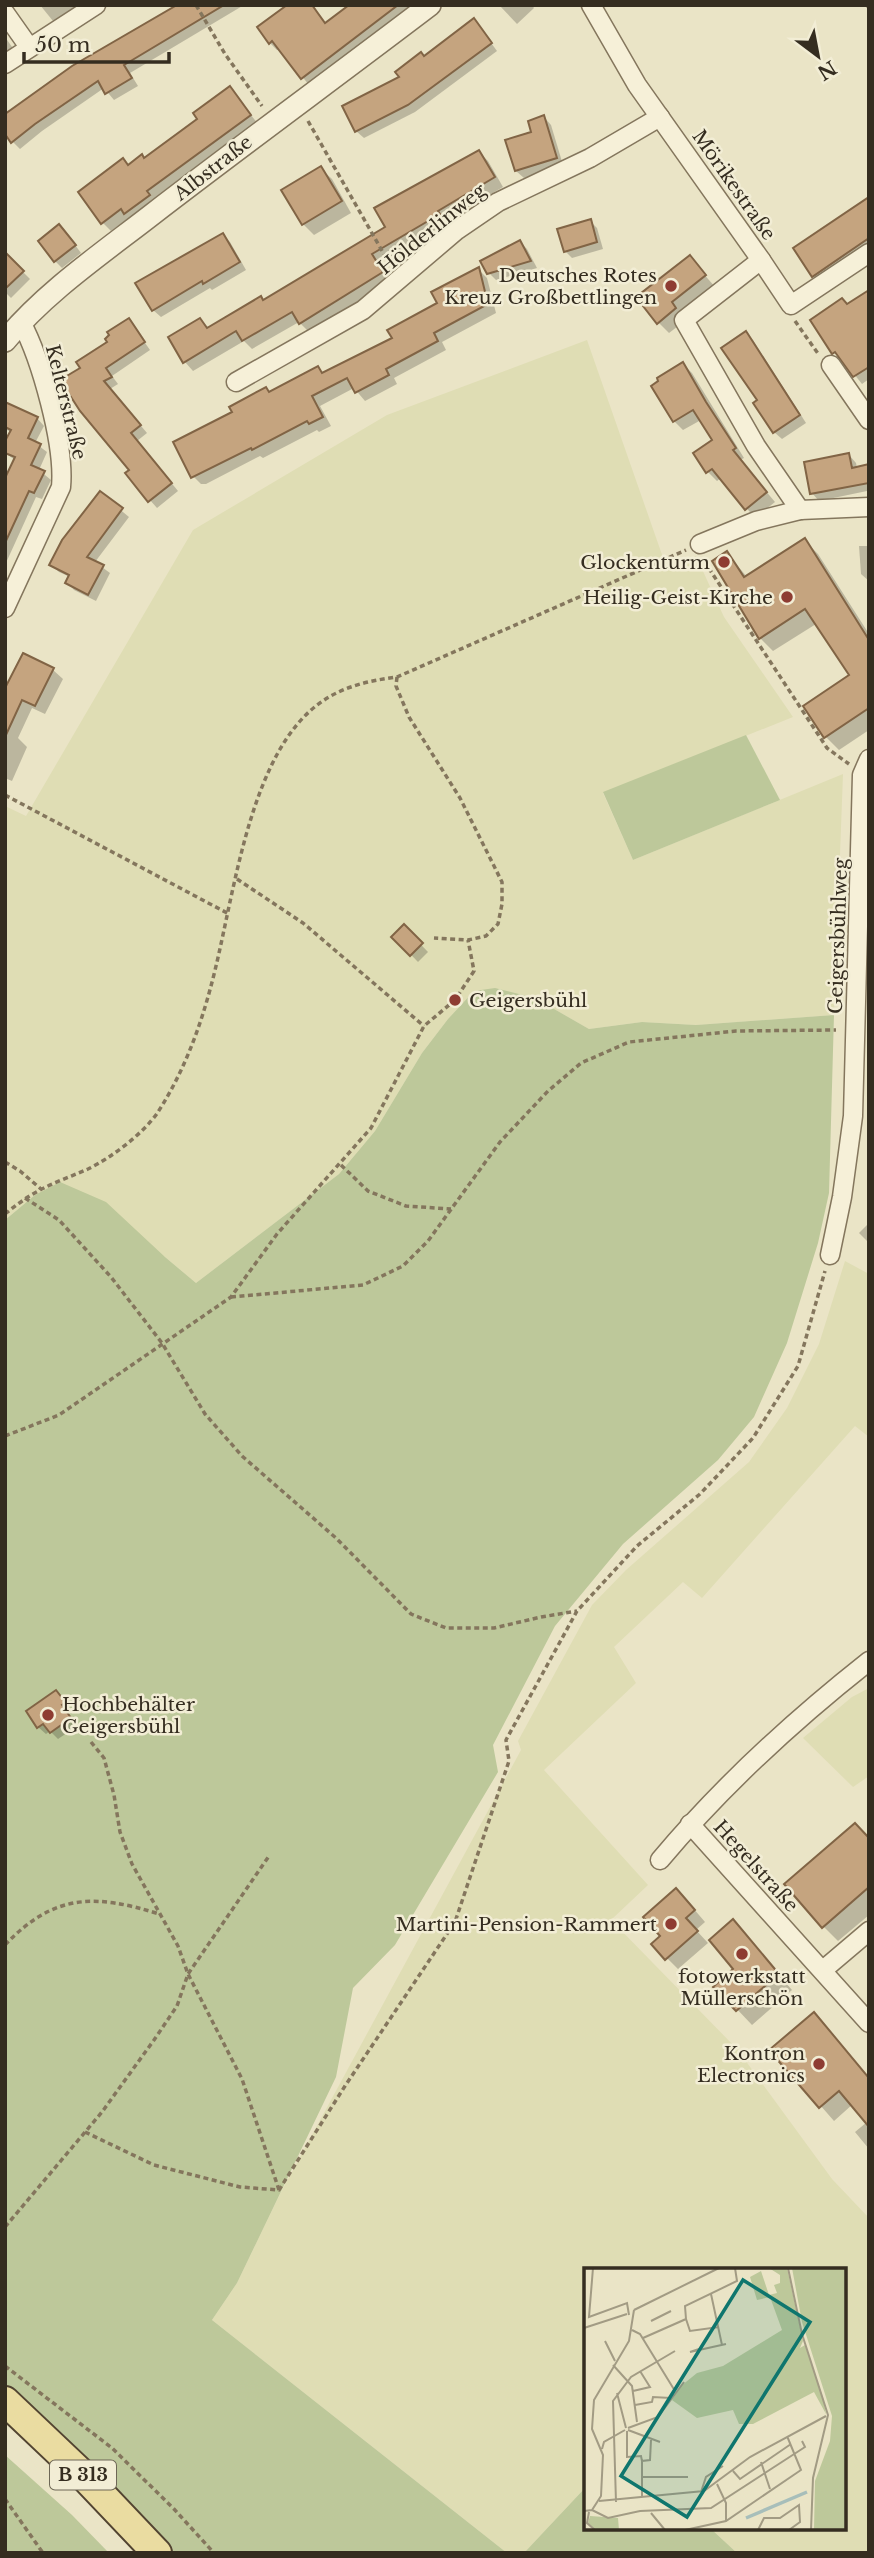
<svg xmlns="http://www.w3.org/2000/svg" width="874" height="2558" viewBox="0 0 874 2558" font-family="'Libre Baskerville',serif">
<rect width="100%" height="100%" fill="#eae4c6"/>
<g fill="#dfddb4">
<polygon points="587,340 667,569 696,556 724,617 793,717 603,793 633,860 843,774 834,1015 696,1025 642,1022 589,1029 535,998 474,991 448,1019 422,1053 375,1131 339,1174 196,1283 165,1257 35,1195 5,1220 5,806 26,816 193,530 387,415"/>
<polygon points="845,1261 869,1274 869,1437 855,1426 702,1598 683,1582 614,1647 636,1683 544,1770 648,1885 611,1920 737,2049 832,2179 869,2218 869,2553 737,2553 710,2528 844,2528 844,2269 585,2269 585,2488 524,2553 507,2553 212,2320 237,2283 280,2194 521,1750 518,1741 592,1605 626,1570 749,1462 787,1408 819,1344"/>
<polygon points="869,1688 869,1776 853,1787 803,1738 852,1697"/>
</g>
<g fill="#bdc89a">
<polygon points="746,735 780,800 633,860 603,792"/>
<polygon points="495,988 535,998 589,1029 642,1022 696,1025 834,1015 829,1193 818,1243 787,1343 754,1417 718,1460 623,1544 555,1626 493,1745 498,1772 395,1945 353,1988 336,2077 237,2283 212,2320 507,2553 174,2553 109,2482 5,2388 5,1220 35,1195 60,1182 106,1202 165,1257 196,1283 339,1174 375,1131 422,1053 448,1019 474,991"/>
<polygon points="5,2455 72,2515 109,2553 5,2553"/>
<polygon points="585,2488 585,2528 710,2528 737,2553 524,2553"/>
</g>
<g fill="#0003">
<polygon points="40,5 78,5 53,21"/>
<polygon points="181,5 244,5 130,73 138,86 114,100 104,88 42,131 20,149 13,142 5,132"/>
<polygon points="351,5 414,5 309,85 279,48 277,50 270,43 259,27 326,25"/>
<polygon points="499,5 532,5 534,8 517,24"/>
<polygon points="480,28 497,51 415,112 364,138 356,131 402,78 424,58"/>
<polygon points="5,37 17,54 5,61"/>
<polygon points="230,88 258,124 154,200 157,204 134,221 130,217 111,231 103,223 128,166 145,160 199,119"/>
<polygon points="544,117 551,125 563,165 524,178 516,171 533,133"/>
<polygon points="479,152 488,161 503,187 446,220 447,223 380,263 391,282 309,332 299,322 252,349 244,341 193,371 185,362 200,320 209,328 264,302 388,228"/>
<polygon points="320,168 332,179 351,213 314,235 303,224"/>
<polygon points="869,199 869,250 821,283 813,276"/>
<polygon points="590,221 597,228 603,249 572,258 565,251"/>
<polygon points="66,233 81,253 62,268 55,261"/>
<polygon points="223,235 230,242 246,270 212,290 210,288 161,317 153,310"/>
<polygon points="520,242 527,249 537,268 496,280 489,273"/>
<polygon points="6,255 30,279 11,298 5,292"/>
<polygon points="689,257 715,287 686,320 669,333 658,322"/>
<polygon points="478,269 487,278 496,313 442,342 446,350 394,378 397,384 365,401 354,388 320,406 331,426 319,432 317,430 263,458 260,456 206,484 201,484 191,474 270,393 318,368 324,374 394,339 439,304"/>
<polygon points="869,292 869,379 862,384 842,359 833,352 848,306"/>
<polygon points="129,320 150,350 112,376 118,384 110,389 147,433 137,441 178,491 157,508 127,474 131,470 82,368 109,343 112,336"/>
<polygon points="746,333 753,340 806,423 782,439 774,432"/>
<polygon points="683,364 692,373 744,458 740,460 775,502 755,518 721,478 717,481 708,472 715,441 701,420 683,430 674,421"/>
<polygon points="5,412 37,418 44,426 35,443 47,452 39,470 51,480 42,499 36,497 5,565 5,482 15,460 5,453 5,445 11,432 5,429"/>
<polygon points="849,455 856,463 857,468 869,466 869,494 867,491 819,501 812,493"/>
<polygon points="100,493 129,517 95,562 110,573 96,601 74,590 67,582 70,577 59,572 51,565"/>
<polygon points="804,540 818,554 869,634 869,730 839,750 826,737 851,676 816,624 773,651 760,638 727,553 747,577"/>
<polygon points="859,546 869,546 869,581 861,574"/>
<polygon points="24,655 53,670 63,679 45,714 32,708 18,738 27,747 12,781 5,778 5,692"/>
<polygon points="404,927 428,952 418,962 394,937"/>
<polygon points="869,1223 869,1243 859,1233"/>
<polygon points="56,1692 71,1711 68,1713 77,1726 58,1739 50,1731 46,1734 38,1727"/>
<polygon points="869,1839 869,1915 838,1941 823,1926"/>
<polygon points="687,1901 705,1922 696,1930 708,1943 678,1969 667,1958 662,1936"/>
<polygon points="733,1921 792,1990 752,2025 716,1987 736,1969"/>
<polygon points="827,2028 869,2078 869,2149 855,2132 867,2122 853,2104 834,2121 772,2050"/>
</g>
<g fill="#c5a47f" stroke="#816445" stroke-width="2">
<polygon points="177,5 224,5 124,65 132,78 105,94 98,81 35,124 11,143 5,134 5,114 72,66"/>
<polygon points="287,5 312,5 325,23 349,5 398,5 301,79 272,41 269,44 257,27"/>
<polygon points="474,18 492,43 408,105 355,132 342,106 399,77 395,72 421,52 424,56"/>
<polygon points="230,86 251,115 147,191 150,195 124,214 121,209 101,224 78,192 123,158 128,165 142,154 144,158 197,119 193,113"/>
<polygon points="544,115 557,158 515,171 505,140 531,132 528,121"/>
<polygon points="479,150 495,177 438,211 440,214 372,254 383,272 299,324 292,312 242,341 236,331 183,363 168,337 200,318 207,328 261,296 263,300 385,227 374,208"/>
<polygon points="321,166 342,201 302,225 281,190"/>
<polygon points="869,197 869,238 812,277 793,248"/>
<polygon points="591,219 597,242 564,252 557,229"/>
<polygon points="59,224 76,245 54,262 38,241"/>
<polygon points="223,233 240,262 203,284 202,281 152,311 135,283"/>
<polygon points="520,240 531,261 487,274 480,261"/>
<polygon points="5,252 24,271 5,289"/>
<polygon points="690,255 706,275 672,302 676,308 657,324 636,297"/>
<polygon points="479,267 488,304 434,333 438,341 386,369 389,375 355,393 347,378 312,396 323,417 309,424 307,421 252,450 251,448 191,478 173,442 232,412 229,407 266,387 269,392 318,366 322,373 392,338 387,330 437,303 431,292"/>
<polygon points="869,290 869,367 853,377 835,352 832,354 810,320 842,298 847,304"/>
<polygon points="129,318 145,342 106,368 112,377 104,381 141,425 131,433 172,483 148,502 125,473 129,470 80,411 60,380 80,368 76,362 107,342 105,339 109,335 107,332"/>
<polygon points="746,331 800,415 773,433 753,403 757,400 721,348"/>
<polygon points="683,362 706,402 736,448 733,450 767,492 745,510 712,469 706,473 693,453 712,440 693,410 673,422 651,386 658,381 657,378"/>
<polygon points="5,402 38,417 28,438 41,444 31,465 45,471 34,493 29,491 5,543 5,478 15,457 5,453 5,441 11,430 5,427"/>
<polygon points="849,453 852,468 869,464 869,483 810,494 804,462"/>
<polygon points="100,491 123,508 87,557 104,565 88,595 65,583 69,575 49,565 62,540"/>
<polygon points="805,538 869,640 869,708 824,738 803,706 849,675 805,609 759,639 712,561 727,551 744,577"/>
<polygon points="23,653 54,668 35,706 22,700 5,737 5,688"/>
<polygon points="404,924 423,943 410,956 391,937"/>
<polygon points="56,1690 66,1703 62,1705 71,1718 50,1733 43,1724 37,1728 26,1711"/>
<polygon points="855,1823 869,1838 869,1887 822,1928 784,1884"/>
<polygon points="676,1888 695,1910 686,1918 698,1931 665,1960 651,1944 660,1936 643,1917"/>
<polygon points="733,1919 779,1974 736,2011 713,1987 733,1969 709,1940"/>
<polygon points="814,2012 869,2078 869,2127 839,2091 819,2108 769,2050"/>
</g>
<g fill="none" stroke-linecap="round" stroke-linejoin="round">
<g stroke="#84765d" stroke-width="21">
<g id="minor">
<polyline points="591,5 637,85 761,260 684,320 756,446 800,510"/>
<polyline points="5,13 29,47"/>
<polyline points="5,64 96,5"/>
<polyline points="761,260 791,305 869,253"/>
<polyline points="831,365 869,420"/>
<polyline points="236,382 363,310 457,230 498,202 590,158 660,117"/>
<polyline points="700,544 756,521 800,510 869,507"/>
<path d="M5,608l56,-121c4,-42 -20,-128 -40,-165"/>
<polyline points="830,1255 842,1197 853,1116 862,775 869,759"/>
<polyline points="690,1824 869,2023"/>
<path d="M660,1860c62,-74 133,-139 209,-199"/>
<polyline points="823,1970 869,1931"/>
</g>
</g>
<g stroke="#84765d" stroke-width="24">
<path id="tertiary" d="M5,341c40,-49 99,-89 149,-128 91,-70 184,-138 276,-208"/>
</g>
<g stroke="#524431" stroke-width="32">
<polyline id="primary" points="5,2401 81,2473 157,2553"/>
</g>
<g stroke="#84765d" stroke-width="3.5" stroke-dasharray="5 3.5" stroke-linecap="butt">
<polyline points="196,5 225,54 262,106"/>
<polyline points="867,5 869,8"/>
<polyline points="308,121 389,263"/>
<polyline points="795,321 819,355"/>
<polyline points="706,560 710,570 827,748 849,764"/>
<polyline points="397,677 396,686 409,717 460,798 502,882 502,904 498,924 486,936 468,940 434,938"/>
<polyline points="5,795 229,914"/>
<polyline points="237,879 303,923 424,1026"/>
<polyline points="5,1162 20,1171 41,1189"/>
<polyline points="341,1165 368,1191 406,1206 451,1209"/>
<polyline points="25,1198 59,1220 111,1277 162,1343 205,1414 242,1456 336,1538 411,1614 446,1628 494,1628 541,1617 577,1611"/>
<path d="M5,1214c11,-9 22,-17 35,-24 15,-8 32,-14 48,-21 23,-11 56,-36 70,-57 25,-39 41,-81 53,-126 22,-81 35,-217 99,-275 25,-23 56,-30 87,-34l289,-127"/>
<polyline points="231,1297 363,1285 403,1266 428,1241 500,1142 548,1091 581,1063 629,1042 736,1031 836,1030"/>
<polyline points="5,1436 59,1415 231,1297 277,1234 371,1128 424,1026 455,1000 474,971 468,940"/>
<polyline points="91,1742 104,1758 114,1795 120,1832 132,1864 178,1946 188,1974 242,2079 279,2190"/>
<path d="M5,1945c49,-52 91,-51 154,-31"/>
<polyline points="85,2132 154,2165 240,2187 279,2190 345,2086 455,1922 509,1761 506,1740 577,1611 637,1546 700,1494 753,1438 798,1366 825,1271"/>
<polyline points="5,2227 102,2112 154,2040 177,2006 188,1974 269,1856"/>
<polyline points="5,2366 112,2448 174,2509 214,2553"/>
<polyline points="5,2499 43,2553"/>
</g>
<use href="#minor" stroke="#f6f0d8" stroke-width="18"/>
<use href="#tertiary" stroke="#f6f0d8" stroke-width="21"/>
<use href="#primary" stroke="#eadca1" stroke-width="28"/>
</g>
<g fill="#8e3c32" stroke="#f2edd5" stroke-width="2.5">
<circle cx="671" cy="286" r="7"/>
<circle cx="724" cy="562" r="7"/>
<circle cx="787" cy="597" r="7"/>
<circle cx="455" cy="1000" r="7"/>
<circle cx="48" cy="1715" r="7"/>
<circle cx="671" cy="1924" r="7"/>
<circle cx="742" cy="1954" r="7"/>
<circle cx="819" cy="2064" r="7"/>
</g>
<g text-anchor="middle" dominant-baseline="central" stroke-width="5" stroke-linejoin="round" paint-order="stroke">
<rect fill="#f2edd5" stroke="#6e6756" stroke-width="2" x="50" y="2460.5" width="66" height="29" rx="5"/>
<g font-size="18" font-weight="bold" fill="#352d20">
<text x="83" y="2475">B 313</text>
</g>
<g font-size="19" fill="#352d20" stroke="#f2edd5">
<text transform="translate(213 168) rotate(-38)">Albstraße</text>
<text transform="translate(734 185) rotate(55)">Mörikestraße</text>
<text transform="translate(432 229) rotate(-39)">Hölderlinweg</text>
<text transform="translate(66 402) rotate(76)">Kelterstraße</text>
<text transform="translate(838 936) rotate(-88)">Geigersbühlweg</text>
<text transform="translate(756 1866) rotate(48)">Hegelstraße</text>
</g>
<g font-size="19" fill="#352d20" stroke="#f2edd5" text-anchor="end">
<text x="657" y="275">Deutsches Rotes<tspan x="657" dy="22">Kreuz Großbettlingen</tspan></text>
<text x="710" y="562">Glockenturm</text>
<text x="773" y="597">Heilig-Geist-Kirche</text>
<text x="469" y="1000" text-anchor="start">Geigersbühl</text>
<text x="62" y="1704" text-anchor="start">Hochbehälter<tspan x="62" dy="22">Geigersbühl</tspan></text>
<text x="657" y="1924">Martini-Pension-Rammert</text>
<text x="742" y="1976" text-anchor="middle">fotowerkstatt<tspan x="742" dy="22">Müllerschön</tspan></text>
<text x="805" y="2053">Kontron<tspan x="805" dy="22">Electronics</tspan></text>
</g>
</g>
<g transform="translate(584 2268)">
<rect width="262" height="262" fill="#eae4c6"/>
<path d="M185,0h18l16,73 -3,7 5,-3 18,53 3,16 -12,-22 -61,32h-14l-6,-14 -36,8 -25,-18 9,-14 16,-13 26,-7 59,-36 -12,-33 -13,3 -7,-23 11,-6 8,24 8,-2 -3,-8 6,-2v-8zM208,0h54v262h-32l1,-49 15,-40 2,-25 -30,-94zM6,248l28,2 1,12 -25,-1 -6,-6z" fill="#bdc89a"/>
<path fill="none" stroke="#a7beba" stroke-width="3.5" d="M162,250l61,-26"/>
<path fill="none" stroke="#a29b84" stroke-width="2" d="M9,0l-4,49 38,-14 2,12M204,0l14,66 26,81 -15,63 -2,52M127,26l11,51M50,42l85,-42M102,51l4,12 29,-4M67,53l20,-10M0,60l43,-14M48,62l8,4 35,57M59,70l43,-19 -1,-13 52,-25 -2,-13M21,73l10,20M115,81l-9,3 36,-8M29,97l19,21 5,36M49,123l17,-4 -10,-16M33,125l9,35M51,137l17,-3 1,-5 18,1M44,160l30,-11 26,-35M44,162l32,12M43,163v26l14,-1 1,5M18,181l2,-7 21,-12M177,194l9,27M149,203l7,8 51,-35M58,209h46M133,216l9,19v18M117,224l5,-15 17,-11M58,230v-37l8,-1 1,-20M15,233l105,-10 46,-34 76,-41M32,234l-3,-101 18,-24 44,-26M8,242l16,8 32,-7 71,-3 94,-61 -3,-6M0,243l8,-1 9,-14 2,-41 -11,-26 2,-29 35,-59 5,-31M5,244l-2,11 8,7M67,245l14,17M101,262l41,-9 75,-51 -14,-34M174,262l6,-12h16l19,-13 1,17 -11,8"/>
<path fill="#0f766e" fill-opacity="0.15" stroke="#0f766e" stroke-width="3.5" d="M159,12l67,42 -123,195 -66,-41z"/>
<rect width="262" height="262" fill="none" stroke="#352d20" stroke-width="3.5"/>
</g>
<rect width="874" height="2558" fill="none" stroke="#352d20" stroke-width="14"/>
<g transform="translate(818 56) rotate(148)" stroke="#f2edd5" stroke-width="5" paint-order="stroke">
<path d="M0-5L12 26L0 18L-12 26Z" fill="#352d20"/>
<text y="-10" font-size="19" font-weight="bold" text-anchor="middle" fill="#352d20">N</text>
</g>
<path d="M24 52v10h145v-10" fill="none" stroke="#352d20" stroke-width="3.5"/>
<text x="35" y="52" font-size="21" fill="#352d20" stroke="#f2edd5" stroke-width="5" paint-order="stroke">50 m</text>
</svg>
